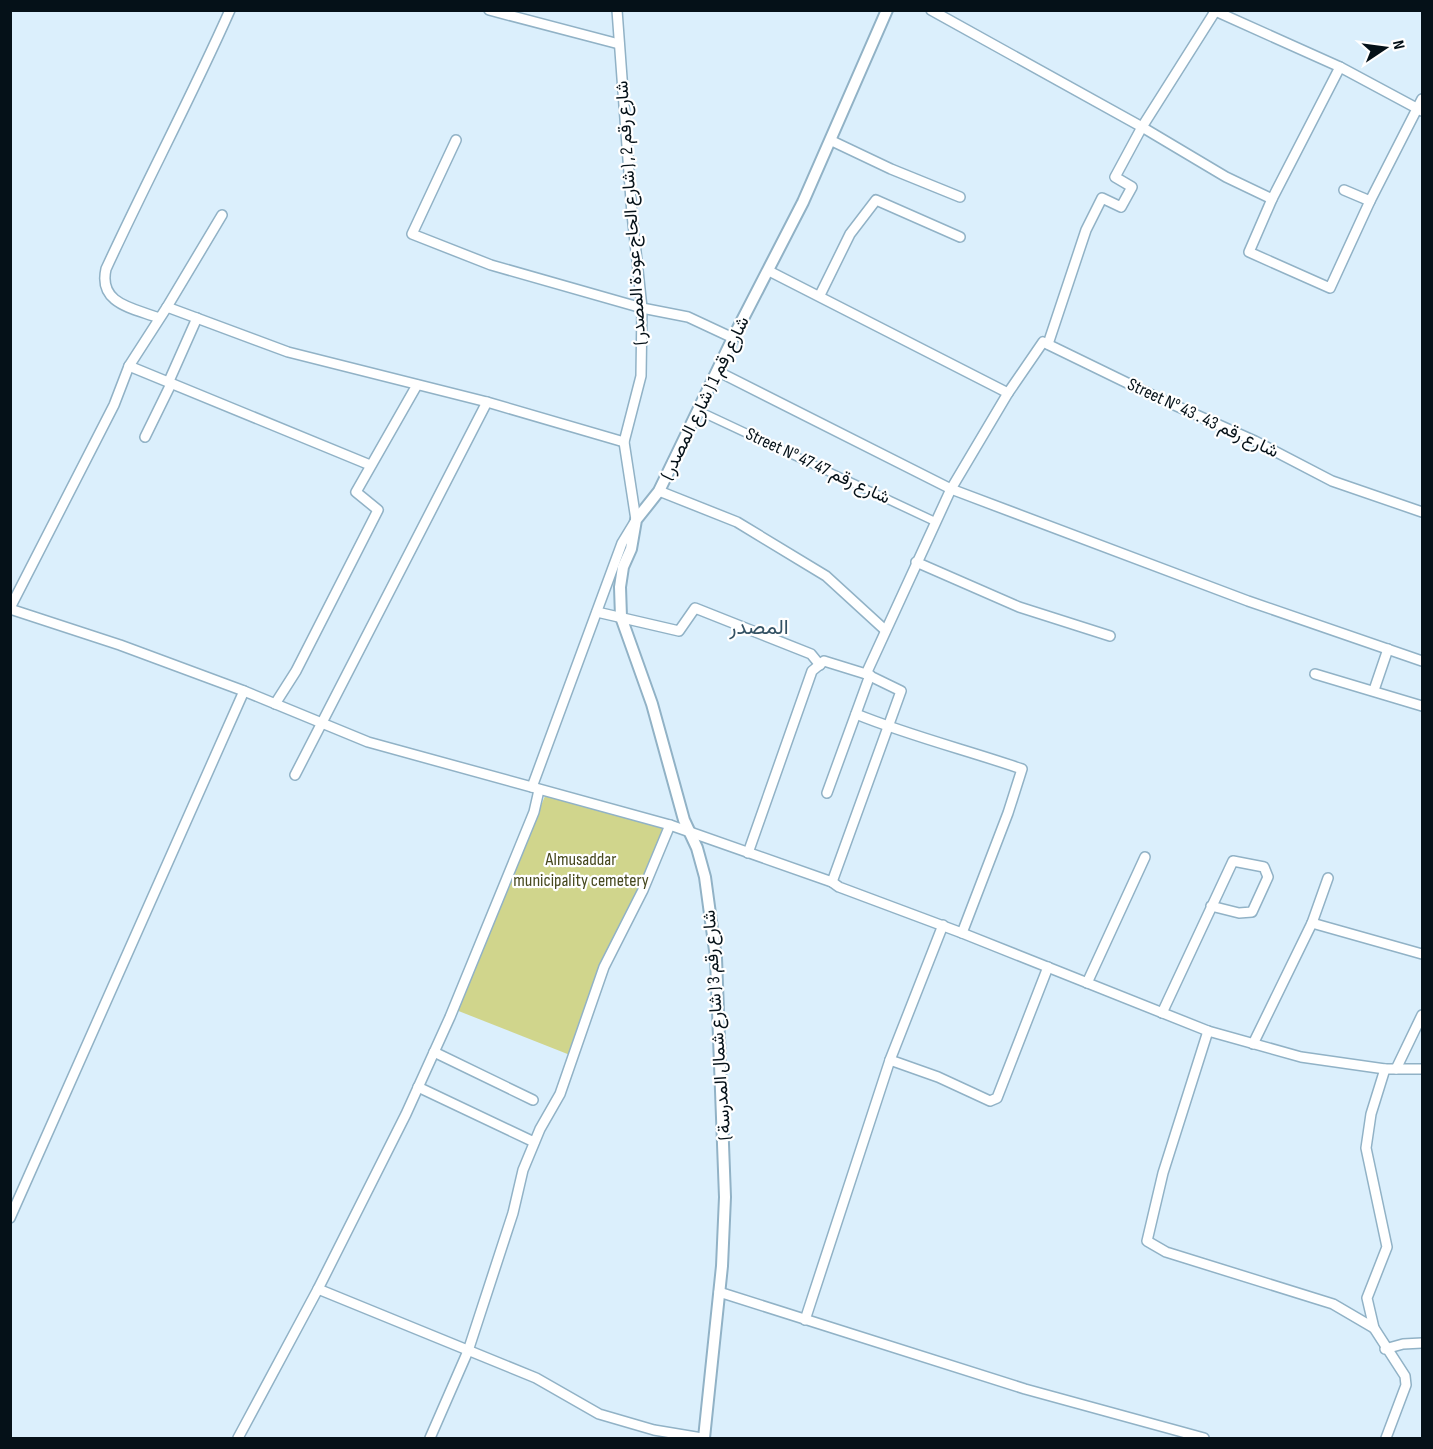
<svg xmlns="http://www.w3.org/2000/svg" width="1433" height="1449" viewBox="0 0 1433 1449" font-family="'Sofia Sans Condensed',Vazirmatn,sans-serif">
<rect width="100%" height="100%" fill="#dbeffc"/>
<polygon fill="#d0d58c" points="553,795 667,829 570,1055 456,1010 545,796"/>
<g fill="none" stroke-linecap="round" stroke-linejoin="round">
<g stroke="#91b2c6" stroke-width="10">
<polyline id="pedestrian" points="699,411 936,522"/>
</g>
<g stroke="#91b2c6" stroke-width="12">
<g id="minor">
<polyline points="489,10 619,44"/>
<polyline points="931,10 1142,127 1226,177 1272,199"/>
<polyline points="1213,10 1340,67 1422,111"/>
<polyline points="1340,67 1272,199 1249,252 1330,288 1370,201 1422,99"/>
<polyline points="456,140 412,234 491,265 642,308 688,317 733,338"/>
<polyline points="832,141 891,169 960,197"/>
<polyline points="1344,190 1370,201"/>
<polyline points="769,271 1008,393"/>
<polyline points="820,295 850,234 876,200 960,237"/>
<polyline points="167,307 222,215"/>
<path d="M159,318c-26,-10 -61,-14 -53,-49 40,-87 85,-171 124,-259"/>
<polyline points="1048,344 1086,230 1102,198 1121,207 1132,187 1115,177 1142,127 1216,10"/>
<polyline points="129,366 370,465"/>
<polyline points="717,371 951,489 1248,601 1422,661"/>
<polyline points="145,437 170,386 169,381 197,318"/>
<polyline points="659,491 737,522 826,576 885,630"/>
<polyline points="916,562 1019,607 1110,636"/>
<polyline points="10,608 114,405 129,366 167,307 288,352 487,402 624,442"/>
<polyline points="10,609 120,645 244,691 368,742 670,825 832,882 839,887 962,933 1208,1031 1301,1057 1385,1069 1422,1069"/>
<polyline points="597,612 679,631 695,608 811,654 820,665"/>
<polyline points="866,674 951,489 1008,393 1043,342 1154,396 1255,441 1332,481 1422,512"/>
<polyline points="1315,674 1422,706"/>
<polyline points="1374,690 1388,649"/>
<polyline points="275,704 296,671 378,510 356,492 417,385"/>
<path d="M856,714c54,22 111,36 166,55l-14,44 -46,120"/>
<polyline points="295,775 487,402"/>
<polyline points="532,787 622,543 636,520 624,442 641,376 642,308 632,214 617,10"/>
<polyline points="827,793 870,675"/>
<polyline points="748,853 812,671 824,661 866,674 901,691 832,882"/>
<polyline points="1312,923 1422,954"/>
<polyline points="1087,983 1145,857"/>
<polyline points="1162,1013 1233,861 1264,867 1268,877 1252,912 1239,913 1211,906"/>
<polyline points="1208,1031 1163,1173 1147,1241 1166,1252 1333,1304 1374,1328"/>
<polyline points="1253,1044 1312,923 1328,878"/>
<polyline points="434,1052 533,1100"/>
<polyline points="890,1060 938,1077 990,1101 997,1098 1048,967"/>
<polyline points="1385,1069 1371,1114 1366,1148 1387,1247 1367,1298 1374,1328 1405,1376 1406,1385 1386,1438"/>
<polyline points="1396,1069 1422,1015"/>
<polyline points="418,1087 534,1142"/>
<polyline points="10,1218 244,691"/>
<polyline points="318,1289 536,1378 599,1414 654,1430 702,1438"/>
<polyline points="719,1292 1025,1389 1204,1438"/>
<polyline points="805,1320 890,1060 943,925"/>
<polyline points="1385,1349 1403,1344 1422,1343"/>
<polyline points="238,1438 318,1289 406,1114 450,1017 534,812 539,790"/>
<polyline points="430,1438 468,1351 513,1213 523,1170 540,1129 560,1094 604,967 643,890 670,825"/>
</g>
</g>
<g stroke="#91b2c6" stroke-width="14">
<polyline id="tertiary" points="704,1438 722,1266 725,1197 716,958 705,877 697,848 684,820 652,704 621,617 620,587 623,567 631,549 636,520 659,491 733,338 803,202 887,10"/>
</g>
<use href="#pedestrian" stroke="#fff" stroke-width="7"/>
<use href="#minor" stroke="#fff" stroke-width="9"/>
<use href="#tertiary" stroke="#fff" stroke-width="10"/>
</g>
<g text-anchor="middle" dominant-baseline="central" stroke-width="4.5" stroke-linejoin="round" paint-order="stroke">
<g font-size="18" fill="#051118" stroke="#fff">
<text transform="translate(631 213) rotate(-94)">شارع رقم 2 , ( شارع الحاج عودة المصدر )</text>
<text transform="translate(705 398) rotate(-64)">شارع رقم 1 ( شارع المصدر )</text>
<text transform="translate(1203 418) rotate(25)">Street N° 43 . شارع رقم 43</text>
<text transform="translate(818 466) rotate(25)">Street N° 47 شارع رقم 47</text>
<text transform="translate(717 1025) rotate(-94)">شارع رقم 3 ( شارع شمال المدرسة )</text>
</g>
<g font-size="18" fill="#46481e" stroke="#fff">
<text x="581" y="859">Almusaddar<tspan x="581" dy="21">municipality cemetery</tspan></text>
</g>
<g font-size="21" fill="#345264" stroke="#fff">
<text x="759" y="627">المصدر</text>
</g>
</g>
<rect width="1433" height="1449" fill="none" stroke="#051118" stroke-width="24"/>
<g transform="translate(1385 48) rotate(77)" stroke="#ffffff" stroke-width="4.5" paint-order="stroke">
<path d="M0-4.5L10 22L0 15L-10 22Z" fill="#051118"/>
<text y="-9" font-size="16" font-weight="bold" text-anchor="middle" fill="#051118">N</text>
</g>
</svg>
